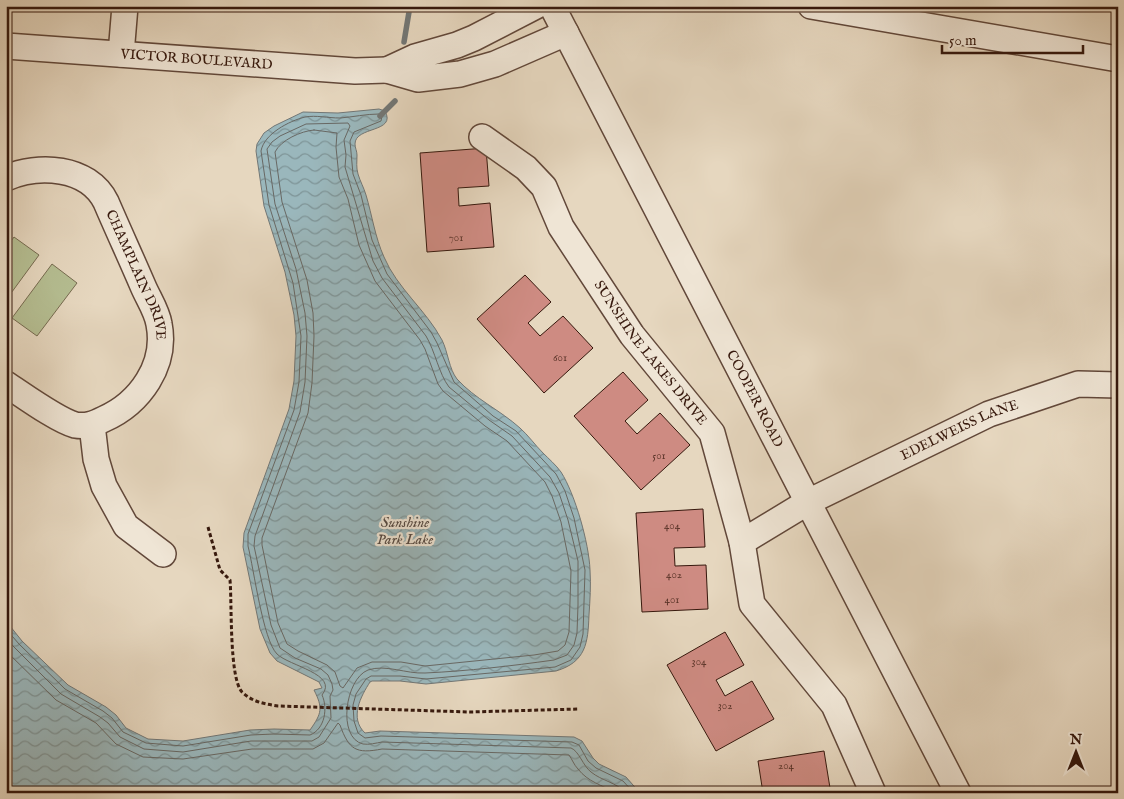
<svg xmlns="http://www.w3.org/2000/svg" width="1124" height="799" viewBox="0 0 1124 799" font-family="'IM FELL English',serif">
<defs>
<pattern id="water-waves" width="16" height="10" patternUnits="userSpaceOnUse" patternTransform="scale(1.25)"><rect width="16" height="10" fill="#9ab7bc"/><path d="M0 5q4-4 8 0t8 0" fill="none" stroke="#7e9497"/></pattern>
</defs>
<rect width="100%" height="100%" fill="#e6d7bf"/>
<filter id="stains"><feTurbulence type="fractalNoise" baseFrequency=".004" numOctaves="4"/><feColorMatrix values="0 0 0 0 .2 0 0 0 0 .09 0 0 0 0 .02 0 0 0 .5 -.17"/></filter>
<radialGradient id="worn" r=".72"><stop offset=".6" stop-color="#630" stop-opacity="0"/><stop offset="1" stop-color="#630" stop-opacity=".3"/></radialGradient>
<g fill="#b5be92" stroke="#766b50">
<polygon points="14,237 39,255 6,300 6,248"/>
<polygon points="52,264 77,283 37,336 12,318"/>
</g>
<path fill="url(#water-waves)" stroke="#727776" d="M379,109l6,2c12,22 -30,15 -30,33 0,4 2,7 2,11 0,7 -1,12 1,19 2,7 6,14 8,21 6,20 9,42 18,62 13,31 42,53 58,83 6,12 7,29 15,39 18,20 43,31 63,49 8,7 15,17 23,25 6,6 13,12 18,19 14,22 28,71 29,98 1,15 0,30 -1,45 -1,28 -3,47 -33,56l-130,13 -26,-3h-28l-2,1c-9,14 -21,36 -5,51l15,-2 194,6 8,4 11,17 6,6 27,13 14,16h-634v-172l16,20 46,44 38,22 10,8 10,13 22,11 35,2 67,-11 24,-1 36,1c12,-17 13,-22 4,-40l8,-2 -3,-6 -42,-21 -7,-8 -10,-24 -17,-82 1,-14 45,-124 5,-28 2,-45 -2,-21 -9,-43 -21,-66 -8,-55 1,-7 7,-11 10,-7 29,-14 35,1z"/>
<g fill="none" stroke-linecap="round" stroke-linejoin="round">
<g stroke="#686864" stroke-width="1">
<path d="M314,130l23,3 -1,14 3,30 9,22 11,46 16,36 45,59 5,9 13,35 5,7 42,35 22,15 38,41 7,14 9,26 10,49 -2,61 -4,13 -7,6 -24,4 -109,11 -24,-4h-29l-15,6 -14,20 -3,-2 -5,-14 -8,-7 -29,-14 -11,-7 -9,-21 -16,-78v-7l46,-125 4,-30 2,-47 -1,-23 -6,-33 -25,-78 -7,-50c6,-12 26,-21 39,-22z"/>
<path d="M6,629l13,15 46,45 38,22 9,7 11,14 23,11 37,3 68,-11 23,-1 36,1c15,-6 18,-27 12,-40 17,-21 -33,-29 -45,-41 -14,-14 -23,-84 -29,-108v-12l46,-124 5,-28 2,-46 -8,-53 -24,-78 -8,-54c3,-17 28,-30 44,-34 11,-2 23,1 35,1 13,-1 26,-4 39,-4l3,2 -1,5 -27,11 -4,9 3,33 8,21 11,45 15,34 44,58 6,11 17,39 39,34 23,15 40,43 9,17 9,27 11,52 -2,64 -3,13 -9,13 -16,7 -129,12 -26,-3h-29l-5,3 -10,15 -3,11 1,16 4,12 7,5 16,-2 191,6 7,3 9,16 8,7 27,13 11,12"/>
<path d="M6,639l55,55 39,23 8,6 12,14 24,12 39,3 68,-11h61l7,-4 12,-19 -1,-22 3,-6 -1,-6 -4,-9 -7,-6 -26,-11 -15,-10 -9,-23 -17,-79 1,-10 45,-124 5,-30 2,-46 -2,-23 -9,-44 -21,-65 -8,-55 5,-7 8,-6 26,-12 42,-1 2,3 -6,14 2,15 -1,12 28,94 9,17 44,58c9,15 13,38 23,51l40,33 23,16 38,41 9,16 9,27 10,41v44l-1,28 -3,12 -7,10 -13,5c-43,6 -86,11 -129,13 -19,1 -39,-9 -57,-3 -23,9 -31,68 -5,74 6,1 13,-1 19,-2l189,6c8,3 12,18 20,24 11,9 25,10 35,21"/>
<path d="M6,651l50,49 40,23 20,21 27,13 40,2 69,-10h61l11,-6 14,-20 2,2c9,25 16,29 42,24l187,6c3,4 5,10 9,14 10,13 24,16 38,24"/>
</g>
<g stroke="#727776" stroke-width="5.5">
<polyline points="404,42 410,6"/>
<polyline points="380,116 395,101"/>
</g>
</g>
<g fill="#ce8b82" stroke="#36180d">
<polygon points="486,148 489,186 458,188 459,206 490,203 494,247 427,252 420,153"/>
<polygon points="525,275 551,302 528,323 540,336 563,316 593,348 544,393 477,319"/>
<polygon points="623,372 648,400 625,421 637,434 660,413 690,445 641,490 574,416"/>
<polygon points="703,509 705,547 674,548 675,566 706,565 708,609 642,612 636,513"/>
<polygon points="725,632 744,665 716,680 725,696 752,681 774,719 716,751 667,665"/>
<polygon points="824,751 830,788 799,793 763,793 758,761"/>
</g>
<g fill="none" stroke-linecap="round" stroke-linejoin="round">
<g stroke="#62483a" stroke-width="28">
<g id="minor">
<polyline points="536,6 474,38 457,45 415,57 387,70 418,79 460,74 495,64 566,33"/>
<path id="s1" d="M552,6l406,787"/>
<polyline points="811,6 1118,59"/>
<path id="s2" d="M6,46l349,25 32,-1"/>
<polyline points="121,54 125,6"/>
<path id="s3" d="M482,137l44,31 18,19 17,40 71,108 80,98 30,109 10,62 82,101 39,88"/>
<path id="s4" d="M6,178c32,-14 82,-12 100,24 12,28 25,56 37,84 5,12 14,25 16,38 8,41 -19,79 -55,95 -10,5 -18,8 -29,6 -18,-5 -52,-30 -69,-41"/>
<polyline points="92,425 96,459 104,486 126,526 163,554"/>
<path id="s5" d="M742,542l66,-40 181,-88 89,-30 40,1"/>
</g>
</g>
<path stroke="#36180d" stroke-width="3" stroke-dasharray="4 2.5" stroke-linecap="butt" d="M208,527l12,43 10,10c2,22 -1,98 12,112 10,10 23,12 36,14l192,6 108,-3"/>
<use href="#minor" stroke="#efe5d5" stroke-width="25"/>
</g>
<g text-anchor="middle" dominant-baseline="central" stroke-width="4.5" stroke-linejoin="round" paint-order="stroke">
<g font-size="11" fill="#5c352a">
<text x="456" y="238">701</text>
<text x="560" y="358">601</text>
<text x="659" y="456">501</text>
<text x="672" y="526">404</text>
<text x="674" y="575">402</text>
<text x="672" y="600">401</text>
<text x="699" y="662">304</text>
<text x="725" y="706">302</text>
<text x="786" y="766">204</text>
</g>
<g font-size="14" fill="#36180d" stroke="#efe5d5">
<text stroke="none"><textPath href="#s2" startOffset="191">VICTOR BOULEVARD</textPath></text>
<text stroke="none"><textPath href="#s4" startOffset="192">CHAMPLAIN DRIVE</textPath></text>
<text stroke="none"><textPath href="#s3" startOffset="278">SUNSHINE LAKES DRIVE</textPath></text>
<text stroke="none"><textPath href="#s1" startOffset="442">COOPER ROAD</textPath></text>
<text stroke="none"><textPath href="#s5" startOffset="245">EDELWEISS LANE</textPath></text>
</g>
<g font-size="15" font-style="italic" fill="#544842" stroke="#efe5d5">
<text x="405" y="522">Sunshine<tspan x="405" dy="17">Park Lake</tspan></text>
</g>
</g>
<rect width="1124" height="799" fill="none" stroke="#e6d7bf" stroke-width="25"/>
<rect x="8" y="8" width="1109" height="784" fill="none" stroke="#36180d" stroke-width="2.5"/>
<rect x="12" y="12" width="1099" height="774" fill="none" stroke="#36180d"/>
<g transform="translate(1076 752)" stroke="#efe5d5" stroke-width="4" paint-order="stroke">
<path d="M0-4L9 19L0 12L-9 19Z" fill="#36180d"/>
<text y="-8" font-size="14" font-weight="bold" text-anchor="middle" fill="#36180d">N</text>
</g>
<path d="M942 45v8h141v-8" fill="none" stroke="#36180d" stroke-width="2.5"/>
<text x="949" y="45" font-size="15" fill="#36180d" stroke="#efe5d5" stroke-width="4" paint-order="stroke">50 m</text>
<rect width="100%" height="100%" filter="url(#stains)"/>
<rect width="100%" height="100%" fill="url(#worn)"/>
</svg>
